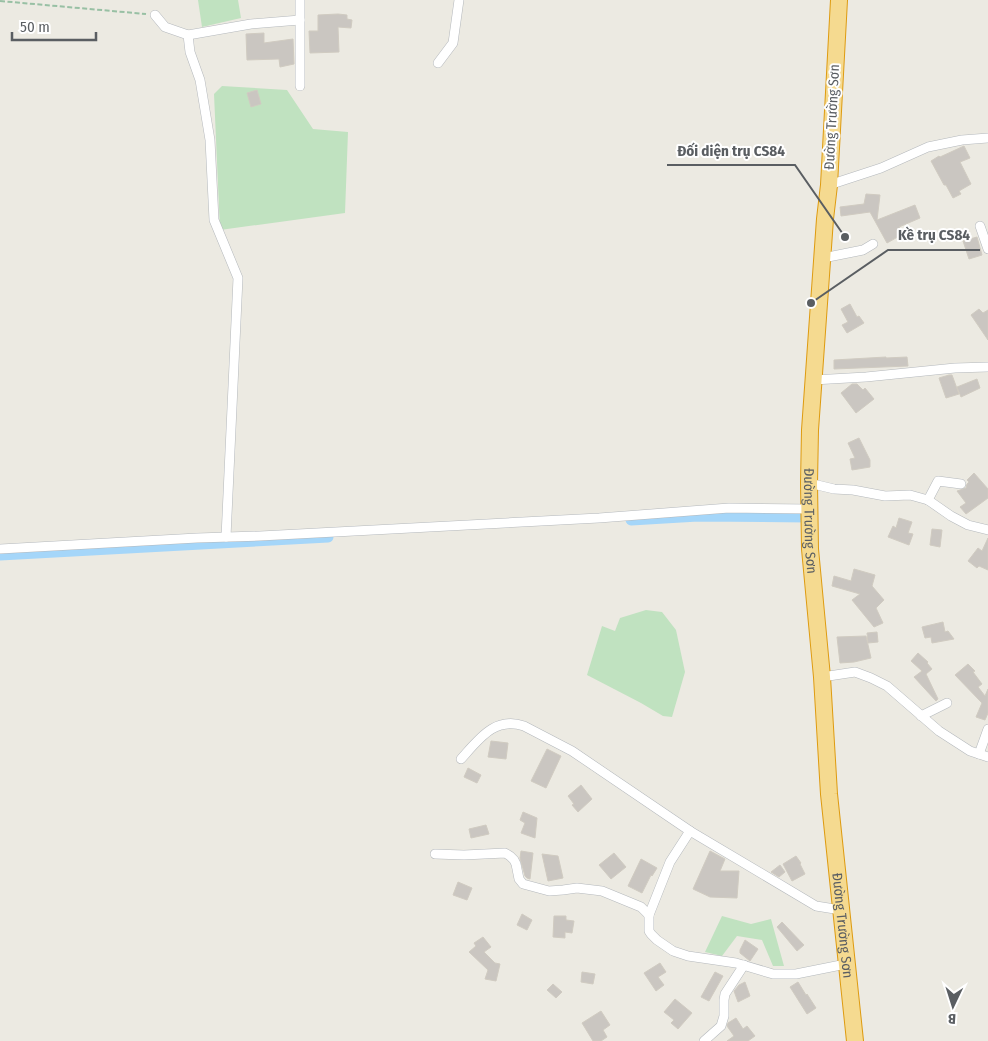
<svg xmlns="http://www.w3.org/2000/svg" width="988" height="1041" viewBox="0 0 988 1041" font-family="'Fira Sans Condensed',sans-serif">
<rect width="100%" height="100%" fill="#eceae2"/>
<g fill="#c0e2c0">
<polygon points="198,0 238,0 241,18 202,27"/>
<polygon points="222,86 287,90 313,129 348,132 345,213 220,230 214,94"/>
<polygon points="646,610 662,612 676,630 685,672 672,717 663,716 641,703 587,675 602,626 615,631 620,618"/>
<polygon points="722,916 751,924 771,919 784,966 773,966 762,940 737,936 722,956 705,952"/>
</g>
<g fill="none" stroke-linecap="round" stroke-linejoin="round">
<g stroke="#a5d6f9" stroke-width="11">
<polyline points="631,520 698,516 809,517"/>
<polyline points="0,555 328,537"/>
</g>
</g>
<g fill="#cac6c1" stroke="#d0cbc1">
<polygon points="338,14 347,15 347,19 352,20 351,28 338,27 339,52 310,53 309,31 318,31 318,15"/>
<polygon points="264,33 264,43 293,39 294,64 280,67 279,59 247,60 246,34"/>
<polygon points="257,90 261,104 251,107 247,93"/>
<polygon points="964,146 970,158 960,162 971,184 959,191 961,194 953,198 946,185 944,185 931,161 939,156 940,157"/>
<polygon points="866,194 880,195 877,220 915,205 920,218 899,227 903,234 887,243 870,212 841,216 840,207 864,204"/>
<polygon points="977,237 982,255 969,259 963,241"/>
<polygon points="850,304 857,317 859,316 864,323 847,333 842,325 848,322 841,309"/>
<polygon points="979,309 983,313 988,310 988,340 971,315"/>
<polygon points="886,357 886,358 907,357 908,366 834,369 834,360"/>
<polygon points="949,375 952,375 959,394 946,398 939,378"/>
<polygon points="977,379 980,388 961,397 957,387"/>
<polygon points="852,384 857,384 863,390 865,388 874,399 856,413 841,393"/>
<polygon points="859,438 870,460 870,467 852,470 850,459 855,458 848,443"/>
<polygon points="974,473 988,489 988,498 966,514 960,507 966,503 957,491 966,488 967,484 969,482 967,480"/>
<polygon points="899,518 912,522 908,533 913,534 909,545 888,537 893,526 896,528"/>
<polygon points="932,529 942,530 940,547 930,545"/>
<polygon points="988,538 988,570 979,566 977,568 968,561 978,548 982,551"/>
<polygon points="854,569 875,575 872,586 884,600 876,608 883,623 874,627 852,600 860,594 832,586 834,576 851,581"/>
<polygon points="943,622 945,632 948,631 954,639 932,643 931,637 925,638 922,627"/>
<polygon points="877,632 878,642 868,643 867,633"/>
<polygon points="866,636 871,658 854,662 840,663 837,637"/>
<polygon points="918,653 928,662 927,663 932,669 926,674 938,699 936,701 914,677 922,671 911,661"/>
<polygon points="968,664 975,671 973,672 982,684 978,687 985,696 988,689 988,713 985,720 976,717 982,703 955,675"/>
<polygon points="491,741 508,743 506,759 488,757"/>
<polygon points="547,749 561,756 546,788 531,781"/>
<polygon points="468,768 481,775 477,783 464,777"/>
<polygon points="581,785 592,799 578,812 572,805 574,804 568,796"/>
<polygon points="523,812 537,818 535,838 521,833 525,823 520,820"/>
<polygon points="486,825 489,834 471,838 469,829"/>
<polygon points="521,851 533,853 530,879 527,878 525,876 520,858"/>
<polygon points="710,851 725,859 720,871 739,871 737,898 710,897 693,889"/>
<polygon points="614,853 626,867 611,879 599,865"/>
<polygon points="542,854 558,856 563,878 548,881"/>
<polygon points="796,856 801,863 800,864 805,874 792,881 783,864"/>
<polygon points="641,859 657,868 652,876 651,875 642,893 628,886"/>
<polygon points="780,865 785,872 779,877 771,872"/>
<polygon points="458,882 472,888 467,900 453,895"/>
<polygon points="522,914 532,920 527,930 517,925"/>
<polygon points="554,916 566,916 566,920 574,921 572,933 565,932 565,938 553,937"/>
<polygon points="782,922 804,945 797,951 777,927"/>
<polygon points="483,937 491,947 484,952 495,963 500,964 496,981 485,979 488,970 469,952 476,946 474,943"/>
<polygon points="745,940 758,949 750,961 740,953 740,950"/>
<polygon points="660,963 666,972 658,977 664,985 656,991 644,973"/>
<polygon points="582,972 595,974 593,984 581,982"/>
<polygon points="715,972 723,976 709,1001 701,997"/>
<polygon points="745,982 750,996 738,1002 734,991 739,985"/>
<polygon points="798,982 806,995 807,994 816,1008 807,1014 790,987"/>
<polygon points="553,984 562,992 556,998 547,990"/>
<polygon points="675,999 692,1013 678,1029 671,1023 674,1020 664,1012"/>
<polygon points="601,1011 610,1025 603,1030 607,1037 601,1041 593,1041 582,1023"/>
<polygon points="736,1018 743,1029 747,1026 755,1036 748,1041 727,1041 734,1036 727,1026 728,1023"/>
</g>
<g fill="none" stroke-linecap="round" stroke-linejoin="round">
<g stroke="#b4b8bc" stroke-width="10">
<g id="street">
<polyline points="300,0 300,86"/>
<polyline points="155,15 165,27 188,35 251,24 300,20"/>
<polyline points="188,35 190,52 200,80 210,140 214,220 238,278 226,537"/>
<polyline points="438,63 453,43 459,0"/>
<polyline points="829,185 881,168 928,147 962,140 988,138"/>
<polyline points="980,226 988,249"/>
<polyline points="823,258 863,250 873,244"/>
<polyline points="813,380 866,377 955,368 988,367"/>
<polyline points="809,483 834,489 853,490 885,496 910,495 928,500 951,516 968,525 988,530"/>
<polyline points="928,500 938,481 961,484"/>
<polyline points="0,549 197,538 260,536 599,518 729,508 809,509"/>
<polyline points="822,677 855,672 871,678 887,686 939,731 970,751 988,757"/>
<polyline points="921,716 947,703"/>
<polyline points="979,754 988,729"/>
<path d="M461,759c18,-20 34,-43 63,-33l48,25 118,80"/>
<polyline points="435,854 464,855 505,853 510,856 514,860 516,864 519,879 523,884 549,891 563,890 577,888 602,891 641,907 649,915 670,862 690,831 816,906 841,910"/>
<polyline points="649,915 649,931 651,934 657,940 673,951 688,956 736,963 773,974 796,974 846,964"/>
<polyline points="704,1041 721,1026 724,1016 724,1000 725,994 744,965"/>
</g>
</g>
<g stroke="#de9b10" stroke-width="18">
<g id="highway">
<path id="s1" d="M839,0l-10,185 -4,34 -15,211 -1,53 1,66 12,128 7,117 26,247"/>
</g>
</g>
<polyline stroke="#98c0a4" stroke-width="2" stroke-dasharray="5 2.5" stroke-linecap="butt" points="0,1 146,14"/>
<use href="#street" stroke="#fff" stroke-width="9"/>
<use href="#highway" stroke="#f5da90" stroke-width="16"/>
</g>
<g text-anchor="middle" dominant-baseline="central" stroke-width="4" stroke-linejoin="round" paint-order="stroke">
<g font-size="14" fill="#5a5e62" stroke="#fff">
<text transform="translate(832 117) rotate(-87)">Đường Trường Sơn</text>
<text stroke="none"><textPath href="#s1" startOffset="522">Đường Trường Sơn</textPath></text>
<text stroke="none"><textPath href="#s1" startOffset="928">Đường Trường Sơn</textPath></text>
</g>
</g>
<path fill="none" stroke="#5a5e62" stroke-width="2" d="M845 237L795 165H667M811 303L888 250H980"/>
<g fill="#5a5e62" stroke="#fff" stroke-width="2">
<circle cx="845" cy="237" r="5"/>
<circle cx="811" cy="303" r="5"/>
</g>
<g font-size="15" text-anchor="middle" font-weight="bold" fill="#5a5e62" stroke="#fff" stroke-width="4" stroke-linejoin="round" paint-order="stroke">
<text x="731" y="156">Đối diện trụ CS84</text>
<text x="934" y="240">Kề trụ CS84</text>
</g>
<g transform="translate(953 1006) rotate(184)" stroke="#ffffff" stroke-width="4" paint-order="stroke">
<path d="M0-4L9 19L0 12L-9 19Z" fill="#5a5e62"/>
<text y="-8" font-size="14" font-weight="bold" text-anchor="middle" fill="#5a5e62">B</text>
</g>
<path d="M12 32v8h84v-8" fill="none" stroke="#5a5e62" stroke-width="2.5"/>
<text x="20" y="32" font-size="15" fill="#5a5e62" stroke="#ffffff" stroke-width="4" paint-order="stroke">50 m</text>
</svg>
